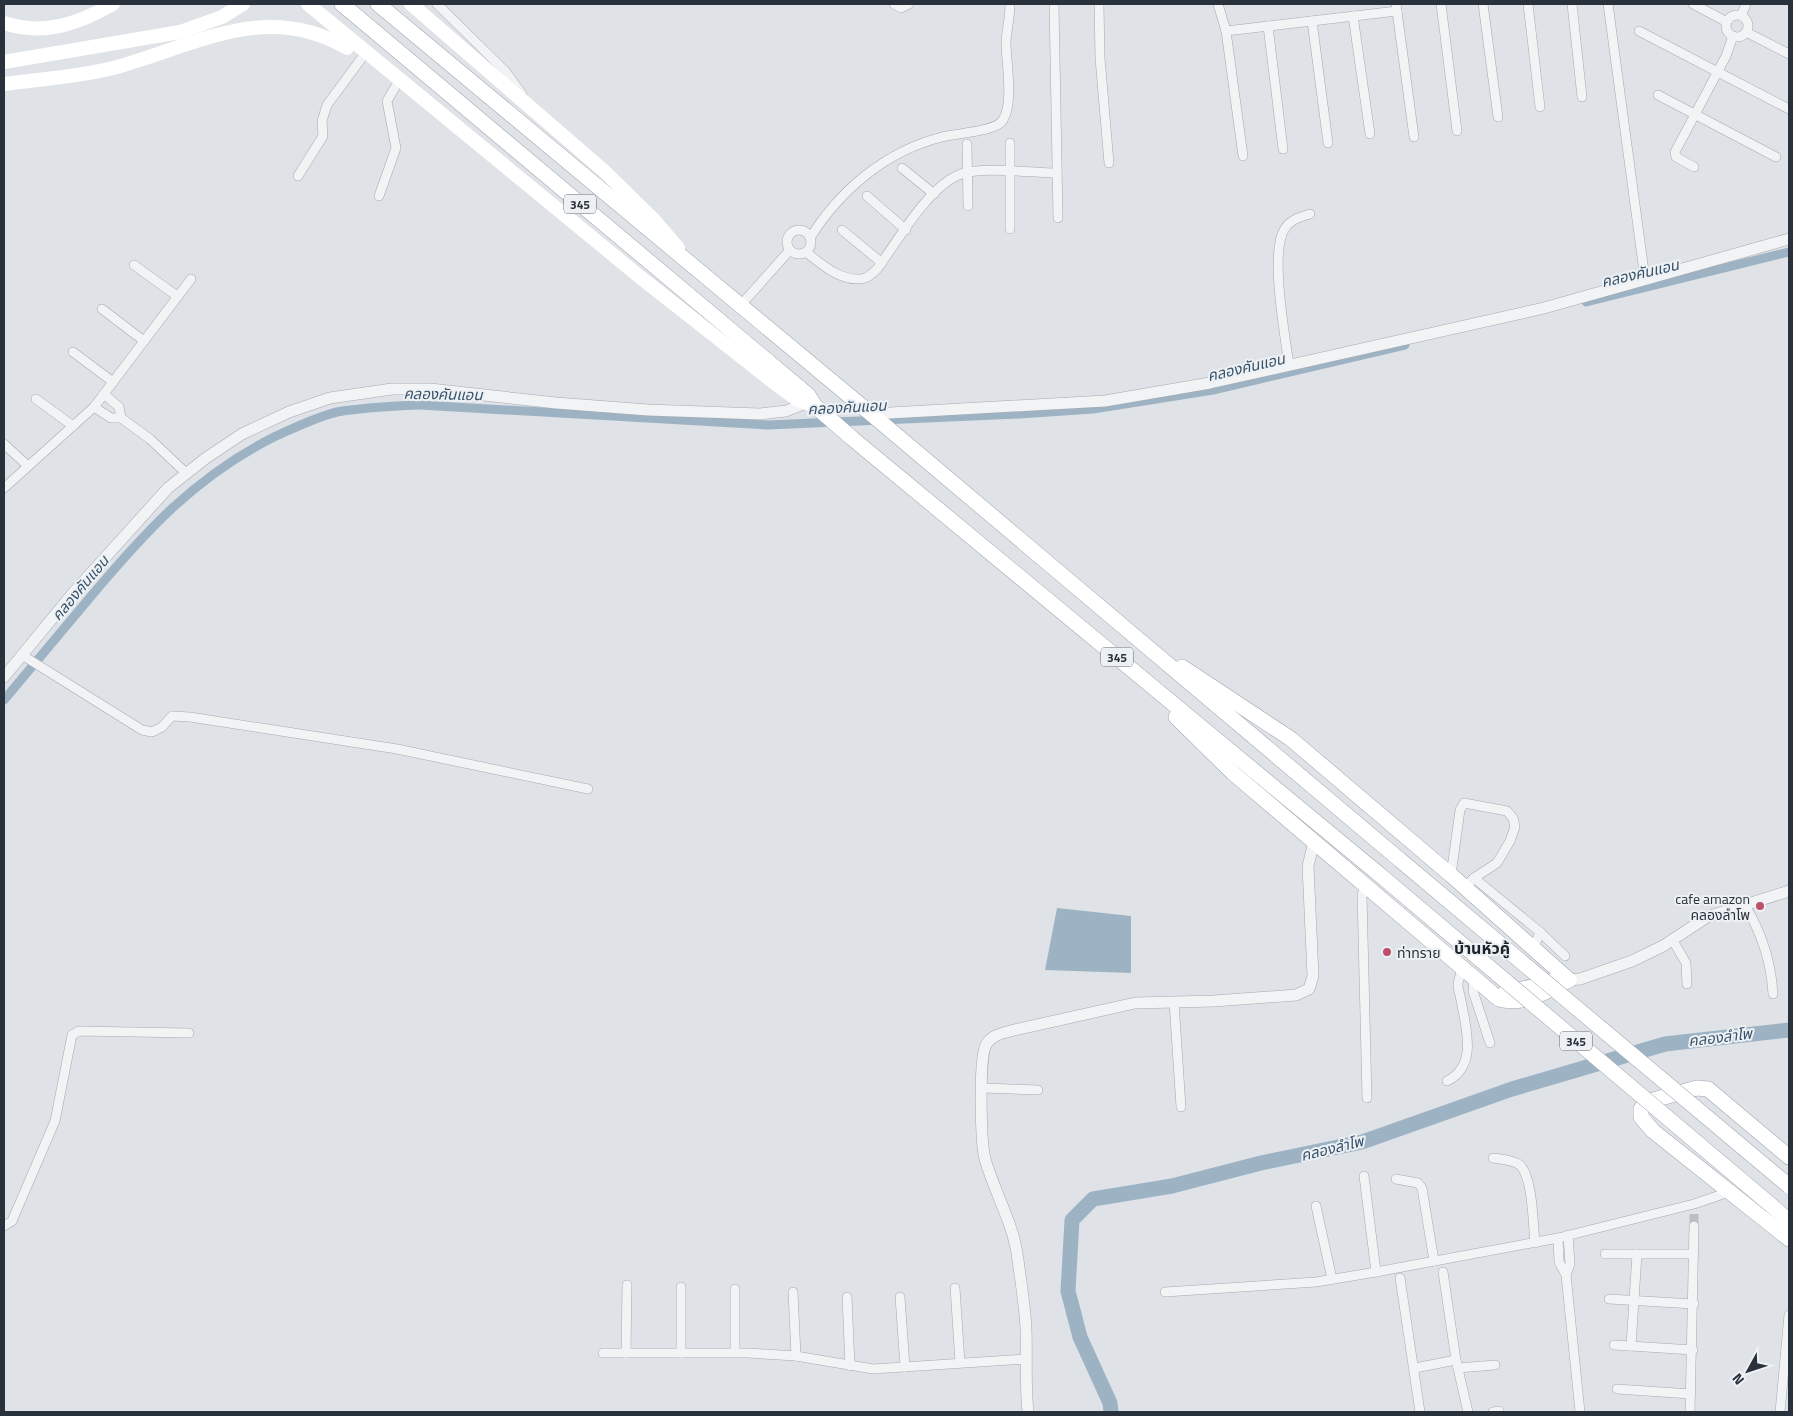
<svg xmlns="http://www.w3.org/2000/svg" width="1793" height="1416" viewBox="0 0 1793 1416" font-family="'Titillium Web','Noto Sans Thai',sans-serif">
<rect width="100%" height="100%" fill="#dfe2e7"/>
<polygon fill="#9db3c3" points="1057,908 1131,916 1131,973 1045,970"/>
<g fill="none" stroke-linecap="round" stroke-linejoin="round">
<g stroke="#9db3c3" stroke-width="9">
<polyline points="1586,302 1789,252"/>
<path d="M4,700c28,-33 55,-66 83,-99 56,-67 107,-124 187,-164 20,-9 42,-20 63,-25 28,-5 56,-6 83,-7l348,20 251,-11 74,-5 120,-19 192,-45"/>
</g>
<polyline stroke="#9db3c3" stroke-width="15" points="1111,1412 1110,1403 1080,1337 1068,1291 1072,1220 1093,1199 1172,1186 1261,1163 1362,1142 1512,1089 1665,1044 1789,1030"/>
<polyline stroke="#bbbfc5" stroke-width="9" stroke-dasharray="9 4.5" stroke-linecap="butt" points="1694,1214 1694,1226"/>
<g stroke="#a5aab0" stroke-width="10">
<g id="minor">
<polyline points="437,4 505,71 522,94"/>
<polyline points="894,4 901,8 909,4"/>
<polyline points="1054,4 1058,218"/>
<polyline points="1099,4 1100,58 1109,163"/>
<polyline points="1218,4 1226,31 1243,156"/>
<polyline points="1396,4 1414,137"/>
<polyline points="1441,4 1457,131"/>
<polyline points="1483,4 1498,117"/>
<polyline points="1528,4 1540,107"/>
<polyline points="1572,4 1582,97"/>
<polyline points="1608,4 1645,279"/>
<polyline points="1693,4 1727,22"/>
<circle cx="1737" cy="26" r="11"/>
<polyline points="1353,16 1370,134"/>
<polyline points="1741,16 1746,4"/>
<polyline points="1312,21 1328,143"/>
<polyline points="1268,26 1283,149"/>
<polyline points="1226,31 1397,11"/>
<polyline points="1639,31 1789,109"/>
<polyline points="1746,32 1789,54"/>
<polyline points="1658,95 1776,157"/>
<polyline points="1010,143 1010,229"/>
<polyline points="967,144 968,206"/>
<polyline points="1694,167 1676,157 1675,152 1726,56 1733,36"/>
<polyline points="902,168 934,194"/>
<polyline points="298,176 323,136 322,121 327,105 361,59"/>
<polyline points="379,196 396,148 387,101 397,84"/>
<polyline points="867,196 906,230"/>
<polyline points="842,230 882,263"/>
<circle cx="799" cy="242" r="12"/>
<path d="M810,238c30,-48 76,-87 132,-101 14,-4 54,-5 61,-17 11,-18 3,-57 3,-79 1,-12 4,-25 4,-37"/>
<path d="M806,252c15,12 37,32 59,26 4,-1 9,-6 12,-9 21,-28 51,-83 84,-95 21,-8 72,-1 96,-1"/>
<polyline points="134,265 177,296"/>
<polyline points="740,306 790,250"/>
<polyline points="102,309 144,341"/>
<polyline points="73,352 113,382"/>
<path d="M1289,365c-4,-29 -19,-112 -5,-135 5,-10 16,-13 26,-16"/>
<polyline points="104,394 119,407 121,418"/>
<polyline points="36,399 73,426"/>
<polyline points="94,407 111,418 121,418 150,439 186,473"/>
<polyline points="4,444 28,466"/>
<polyline points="4,488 94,407 191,279"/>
<polyline points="22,655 142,730 152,732 162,727 172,716 190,717 397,749 588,789"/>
<polyline points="1451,875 1460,810 1464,803 1507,811 1513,818 1515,827 1510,841 1497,863 1474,878"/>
<polyline points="1470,882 1474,878 1540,932 1534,948"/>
<polyline points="1366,888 1362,894 1367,1098"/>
<path d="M1744,904c17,27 27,57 29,90"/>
<polyline points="1540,932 1565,956"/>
<polyline points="1672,939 1686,963 1687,984"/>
<polyline points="1474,979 1473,991 1490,1043"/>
<polyline points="1174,1002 1181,1107"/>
<path d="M1447,1081c31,-15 19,-53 14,-81 -1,-5 -3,-11 -3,-15 0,-5 3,-11 4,-16"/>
<polyline points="982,1088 1038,1090"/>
<path d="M1493,1158c8,1 20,2 27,7 13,13 13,60 15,78"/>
<polyline points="1364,1176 1376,1272"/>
<polyline points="1396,1179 1418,1183 1422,1188 1434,1261"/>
<polyline points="1316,1206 1332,1279"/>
<polyline points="4,1226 12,1221 55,1121 72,1035 79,1031 189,1033"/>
<polyline points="1558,1238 1559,1262 1566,1275 1580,1412"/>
<polyline points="1605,1254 1694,1254"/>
<polyline points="1443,1272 1456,1360 1468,1412"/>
<polyline points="1566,1275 1570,1264 1568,1235"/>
<polyline points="1400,1278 1420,1412"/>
<polyline points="955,1288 960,1362"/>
<polyline points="735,1289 735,1352"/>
<polyline points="793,1292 796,1356"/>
<polyline points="1165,1292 1316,1282 1376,1272 1558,1238 1694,1204 1729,1192"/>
<polyline points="847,1297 850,1366"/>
<polyline points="900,1297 905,1367"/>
<polyline points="1609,1299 1694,1304"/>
<polyline points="1614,1345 1693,1350"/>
<polyline points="1631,1346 1637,1254"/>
<polyline points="603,1353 748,1353 796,1356 873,1369 1026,1359"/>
<polyline points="626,1353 627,1285"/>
<polyline points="681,1353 681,1287"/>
<polyline points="1415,1368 1456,1360"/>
<polyline points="1458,1368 1495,1365"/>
<polyline points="1617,1389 1691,1394"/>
<polyline points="1493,1412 1499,1411"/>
<polyline points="1690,1412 1694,1226"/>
<polyline points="1780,1412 1789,1315"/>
</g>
</g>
<g stroke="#a5aab0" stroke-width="12">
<g id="tertiary">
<polyline points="872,414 1105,401 1210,383 1544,308 1789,239"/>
<polyline points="4,677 74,592 168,488 206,458 242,434 289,412 330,398 392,389 430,389 556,403 648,410 760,414 786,411 809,402"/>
<polyline points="1569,980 1580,979 1632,961 1663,946 1707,917 1789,891"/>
<path d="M1028,1412c-3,-28 -1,-55 -2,-83 -1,-23 -5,-46 -8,-69 -4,-36 -23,-66 -33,-101 -4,-16 -7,-104 2,-116 7,-9 17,-10 27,-13l121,-27 79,-2 82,-6 13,-6 4,-13 -5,-110 6,-24"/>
</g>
</g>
<g stroke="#9fa8b1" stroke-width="16">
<g id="primary">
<polyline points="342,4 808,395 815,406 853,439 1380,875"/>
<polyline points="378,4 876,418 1400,860"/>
<polyline points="1182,667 1291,739 1451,875 1569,980"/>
<path d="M1176,717l57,56 266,226c24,7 49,-8 70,-19"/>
<polyline points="1506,991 1513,992 1556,980"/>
<polyline points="1789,1157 1708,1089 1697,1088 1646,1102 1641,1109 1641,1117 1653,1131 1789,1239"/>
<polyline points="1772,1206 1789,1221"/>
</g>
</g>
<use href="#minor" stroke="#f1f3f5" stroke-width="9"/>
<use href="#tertiary" stroke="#f1f3f5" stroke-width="11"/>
<g stroke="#fff" stroke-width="14">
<polyline points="308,4 640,277 776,384 798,400 815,406"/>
<polyline points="411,4 604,171 654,220 678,248"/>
<path d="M4,23c40,13 74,1 109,-19"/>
<polyline points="4,62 180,32 222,17 243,4"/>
<path d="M4,84c36,-5 74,-7 109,-16 82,-22 153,-68 234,-20"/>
</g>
<use href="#primary" stroke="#fff" stroke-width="15"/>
<g stroke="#9fa8b1" stroke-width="16" stroke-linecap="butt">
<g id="primary-bridge">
<polyline points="1400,860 1789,1186"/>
<polyline points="1380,875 1772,1206"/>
</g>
</g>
<use href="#primary-bridge" stroke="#fff" stroke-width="15"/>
</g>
<g fill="#c14f69" stroke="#eef1f4" stroke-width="2">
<circle cx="1760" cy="906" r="5"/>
<circle cx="1387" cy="952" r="5"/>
</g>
<g text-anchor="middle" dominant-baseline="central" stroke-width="4" stroke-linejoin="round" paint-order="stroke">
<g fill="#eef1f4" stroke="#646b73" stroke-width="1">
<rect x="564" y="194.5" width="32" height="19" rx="4"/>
<rect x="1101" y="647.5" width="32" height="19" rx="4"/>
<rect x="1560" y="1031.5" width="32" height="19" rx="4"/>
</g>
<g font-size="12" font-weight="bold" fill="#29323c">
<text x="580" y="204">345</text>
<text x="1117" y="657">345</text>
<text x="1576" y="1041">345</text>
</g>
<g font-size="14" fill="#29323c" stroke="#eef1f4" text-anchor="end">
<text x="1750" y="898">cafe amazon<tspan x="1750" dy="16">คลองลำโพ</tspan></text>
<text x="1397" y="952" text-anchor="start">ท่าทราย</text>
</g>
<g font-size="15" font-style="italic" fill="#37536c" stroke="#eef1f4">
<text transform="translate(1640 273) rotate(-13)">คลองคันแอน</text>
<text transform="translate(1246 367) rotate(-13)">คลองคันแอน</text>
<text transform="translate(443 394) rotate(1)">คลองคันแอน</text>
<text transform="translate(847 407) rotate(-3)">คลองคันแอน</text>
<text transform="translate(80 588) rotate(-50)">คลองคันแอน</text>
<text transform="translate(1720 1037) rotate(-7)">คลองลำโพ</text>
<text transform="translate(1332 1148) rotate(-14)">คลองลำโพ</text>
</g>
<g font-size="16" font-weight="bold" fill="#1b232d" stroke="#eef1f4">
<text x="1482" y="948">บ้านหัวคู้</text>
</g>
</g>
<rect width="1793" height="1416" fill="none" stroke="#29323c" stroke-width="10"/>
<g transform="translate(1748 1371) rotate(230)" stroke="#eef1f4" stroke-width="4" paint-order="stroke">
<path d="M0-4L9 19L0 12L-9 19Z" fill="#29323c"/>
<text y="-8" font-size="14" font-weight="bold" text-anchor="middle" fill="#29323c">N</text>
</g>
</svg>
